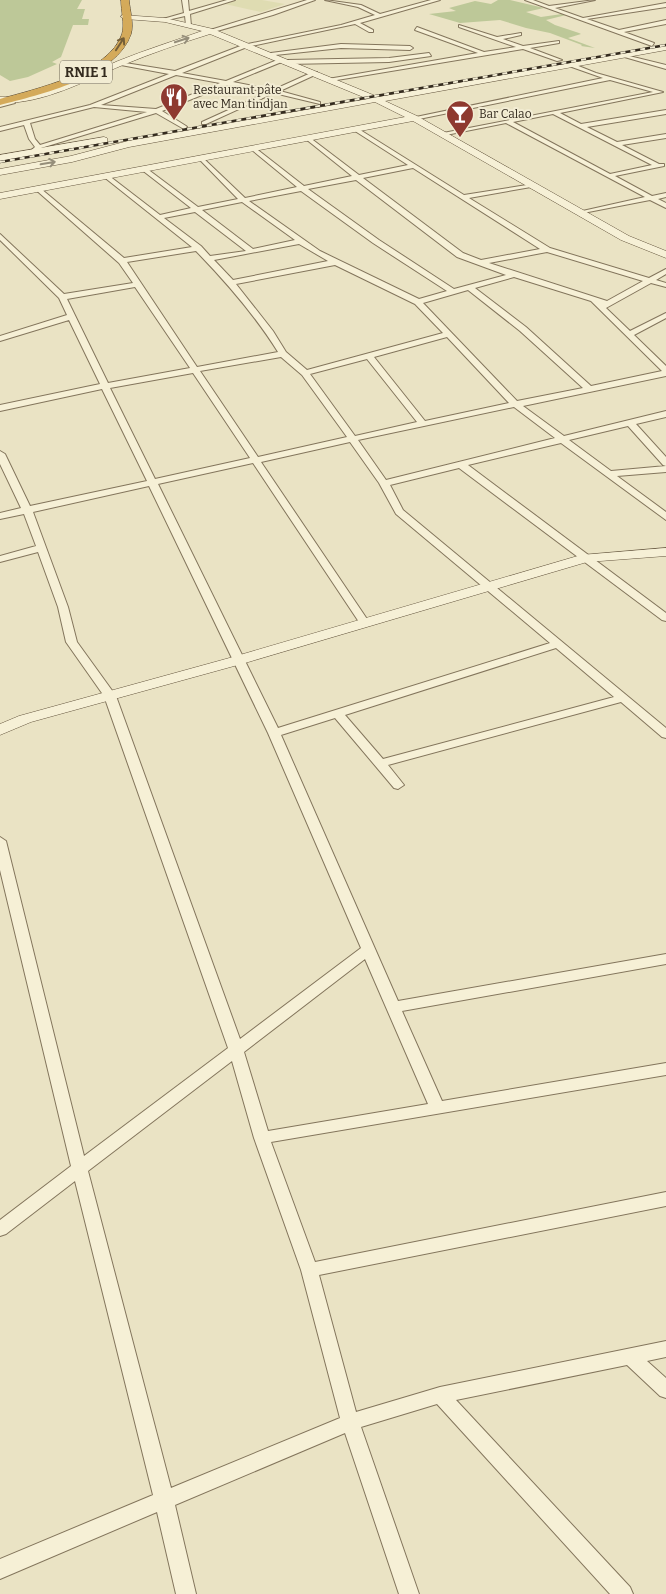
<svg xmlns="http://www.w3.org/2000/svg" width="666" height="1594" viewBox="0 0 666 1594" font-family="Bitter,serif">
<rect width="100%" height="100%" fill="#eae3c4"/>
<polygon fill="#dfdcb2" points="237,0 262,0 285,4 261,12 225,4"/>
<g fill="#bdc898">
<polygon points="0,0 82,0 77,9 85,9 82,19 89,19 88,25 73,25 61,57 52,62 57,64 28,77 10,81 0,75"/>
<polygon points="498,0 510,0 544,8 526,12 541,17 562,14 566,15 546,20 555,25 579,33 581,34 568,38 595,48 581,46 582,45 550,33 526,28 500,20 460,23 429,14 456,11 449,8 475,1 491,4"/>
</g>
<g fill="none" stroke-linecap="round" stroke-linejoin="round">
<g stroke="#83755c" stroke-width="2">
<g id="street">
<polygon points="182,0 188,0 189,11 227,0 235,0 190,14 191,26 186,25 185,16 163,21 163,19 184,13"/>
<polygon points="307,0 315,0 273,15 210,33 207,31"/>
<path d="M325,0l36,5 19,9 51,-14h9l-80,23 13,7v2h-4l-14,-8 -108,23 -65,26 44,8 56,-23 2,3 -51,21 40,8 40,-18h4v2l-37,17 40,11v2l-46,-11 -68,31h-4v-2l66,-30 -41,-7 -65,26 24,15 1,1 -3,2 -28,-16 -115,35 -10,7 -3,-2 7,-6 -6,-8 -5,-14 -24,6v-4l90,-22 79,-31 -48,-9 -2,-3 56,9 68,-26 98,-20 34,-10 -17,-8zM176,75l44,8 -64,26 -55,-4zM94,107l53,5 -107,33 -5,-6 -5,-16z"/>
<polygon points="525,0 533,0 549,6 595,0 555,8 583,18 666,3 666,7 587,19 619,30 666,20 666,24 624,32 654,43 652,46"/>
<polygon points="459,25 497,37 521,33 521,35 503,39 523,46 559,41 559,43 530,48 562,60 557,61 523,49 331,81 328,79 478,53 415,30 417,27 484,52 516,47 459,27"/>
<polygon points="341,44 410,46 413,48 410,50 341,48 266,56 263,54"/>
<polygon points="429,53 431,56 389,62 287,64 284,62 287,60 389,58"/>
<polygon points="621,54 666,65 666,69 621,56"/>
<path d="M571,63l25,10 67,19 -103,21 21,11 85,-14v4l-79,13 30,15 49,-8v4l-44,7 37,19h5v2l-49,10 37,20 14,-3v4l-8,2 8,4v5l-16,-8 -72,14v-2l67,-15 -139,-74 -65,13 -3,-2 215,-42 -43,-12 -196,40 -3,-2 192,-40 -34,-12zM553,114l99,51 -42,9 -97,-52z"/>
<polygon points="13,100 15,103 0,107 0,103"/>
<path d="M357,128l107,67 69,-11v2l-2,1 -62,11 81,50 99,30 17,-9v5l-10,6 10,3v4l-15,-4 -45,25 24,23 36,-18v5l-32,17 32,31v10l-143,30 41,30 102,-25v6l-30,7 30,33v9l-3,-1 -35,-39 -59,14 42,31 55,-5v6l-49,4 49,36v8l-105,-77 -93,22 198,148v8l-4,-1 -203,-152 -69,17 13,25 263,218v10l-4,-1 -41,-35 -233,63 16,20 -6,4 -4,-1 -59,-70 -54,17 117,266 268,-47v10l-264,47 40,90 224,-38v12l-395,67 44,120 351,-70v14l-347,69 37,137 84,-25 226,-46v16l-19,4 19,17v20l-6,-2 -33,-31 -171,35 174,187 3,7h-23l-173,-190 -76,23 58,167h-20l-54,-161 -170,72 21,89h-20l-19,-82 -157,67v-20l153,-64 -78,-314 -69,53 -6,2v-16l71,-54 -71,-296v-33l6,4 78,315 144,-108 -124,-352 -38,-54 -8,-35 -20,-55 -38,10v-6l36,-10 -12,-32 -24,5v-6l21,-5 -21,-44v-13l5,3 25,52 117,-25 -45,-92 -102,22v-6l100,-21 -31,-64 -69,21v-5l67,-21 -8,-17 -59,-58v-6l64,60 69,-11 -14,-20 -83,-73v-2h4l84,70 68,-11 -88,-70v-2h4l52,40 31,-7 -49,-38v-2h4l52,39 40,-8 -38,-39 -1,-1 3,-2 43,41 52,-11 -45,-37v-2l2,-1 50,39 48,-10 -45,-36v-2l2,-1 50,38 49,-10 -53,-34v-2zM413,168l127,81 -59,11 -18,-7 -100,-75zM356,180l101,77 49,18 -52,14 -75,-49 -71,-51zM301,191l72,52 74,48 -28,8 -99,-48 -71,-50zM242,202l53,38 -42,9 -51,-39zM195,212l51,39 -36,5 -9,-10 -37,-28zM299,244l29,17 -95,19 -19,-20zM196,251c30,31 59,64 82,101l-81,15 -70,-105zM547,252l96,29 -36,20 -118,-38zM335,265l80,39 28,29 -136,37 -21,-18 -13,-21 -37,-47zM514,277l77,24 71,70 -71,15 -65,-59 -51,-39zM135,287l55,81 -82,15 -41,-84zM468,290l52,41 63,57 -66,13 -94,-98zM447,337l62,66 -84,18 -51,-64zM281,357l21,18 45,62 -89,20 -58,-86zM367,359l50,63 -62,14 -45,-62zM193,373l57,85 -95,21 -45,-91zM514,407l41,31 -169,42 -28,-40zM350,442l29,41 17,31 154,129 -272,85 -120,-244 95,-21 106,159 5,3 5,-3 -108,-160zM149,486l119,247 93,215 -121,91 -124,-343 -39,-54 -9,-35 -35,-95zM556,648l58,49 -231,62 -38,-44zM365,959l63,145 -160,27 -24,-79zM232,1061l22,77 47,132 39,148 -169,70 -83,-317z"/>
</g>
</g>
<g stroke="#65563f" stroke-width="1">
<g id="secondary">
<path d="M122,15l43,3 48,11 165,68 288,-51v4l-281,51 32,15 212,120 37,15v7l-45,-18 -208,-119 -413,78v-6l405,-76 -30,-15 -246,45 -57,15 -72,13v-6l71,-13 57,-15 240,-42 -158,-65c-29,9 -58,19 -87,31 -39,16 -79,39 -123,38v-6c42,2 80,-20 118,-36 27,-11 56,-20 84,-30l-37,-9 -40,-3 -4,-2z"/>
<polygon points="104,137 107,138 107,142 0,161 0,155"/>
<polygon points="666,548 666,556 587,562 245,663 31,722 0,735 0,724 19,716 233,657 581,555"/>
</g>
</g>
<g stroke="#514330" stroke-width="1">
<path id="highway" d="M121,0h8c1,11 5,24 2,34 -14,43 -92,61 -131,71v-6c35,-10 109,-26 122,-65 3,-10 -1,-23 -1,-34z"/>
</g>
<use href="#street" fill="#f6f0d6" fill-rule="evenodd"/>
<use href="#secondary" fill="#f6f0d6" fill-rule="evenodd"/>
<use href="#highway" fill="#d4aa5a" fill-rule="evenodd"/>
<g stroke="#342b1f" stroke-width="2.5">
<polyline id="rail" points="0,162 666,45"/>
</g>
<use href="#rail" stroke="#f2ecd3" stroke-width="2" stroke-dasharray="5" stroke-linecap="butt"/>
</g>
<defs><path id="oneway-shaft" d="M-6 0H5M1.5-3L5.5 0L1.5 3" fill="none" stroke-width="1.6" stroke-linecap="round" stroke-linejoin="round" transform="scale(1.25)"/></defs>
<g stroke="#958e7a">
<use href="#oneway-shaft" transform="translate(182 40) rotate(-18)"/>
<use href="#oneway-shaft" transform="translate(48 163) rotate(-10)"/>
</g>
<use stroke="#745e37" href="#oneway-shaft" transform="translate(120 44) rotate(-57)"/>
<defs>
<g id="restaurant-pin" transform="scale(1.4375)"><path d="M0 17L-7.5 6A9.5 9.5 0 1 1 7.5 6Z" fill="#8e3930" stroke="#f2ecd3"/><path d="M-5-6h1v4h1v-4h1v4h1v-4h1v5L-1.5 .5V6h-2V.5L-5-1ZM5-6V6H3V1.5H1.5Q1.5-4 5-6Z" fill="#fff"/></g>
<g id="bar-pin" transform="scale(1.4375)"><path d="M0 17L-7.5 6A9.5 9.5 0 1 1 7.5 6Z" fill="#8e3930" stroke="#f2ecd3"/><path d="M-6-5H6L.8 .8V4.5H3.5V6h-7V4.5H-.8V.8Z" fill="#fff"/></g>
</defs>
<g fill-rule="evenodd">
<use href="#restaurant-pin" x="174" y="97"/>
<use href="#bar-pin" x="460" y="114"/>
</g>
<g text-anchor="middle" dominant-baseline="central" stroke-width="4" stroke-linejoin="round" paint-order="stroke">
<g font-size="12" fill="#342b1f" stroke="#f2ecd3" text-anchor="start">
<text x="193" y="90">Restaurant pâte<tspan x="193" dy="14">avec Man tindjan</tspan></text>
<text x="479" y="114">Bar Calao</text>
</g>
<rect fill="#f2ecd3" stroke="#6d6555" stroke-width="1" x="60" y="60.5" width="52" height="23" rx="4"/>
<g font-size="14" font-weight="bold" fill="#342b1f">
<text x="86" y="72">RNIE 1</text>
</g>
</g>
</svg>
